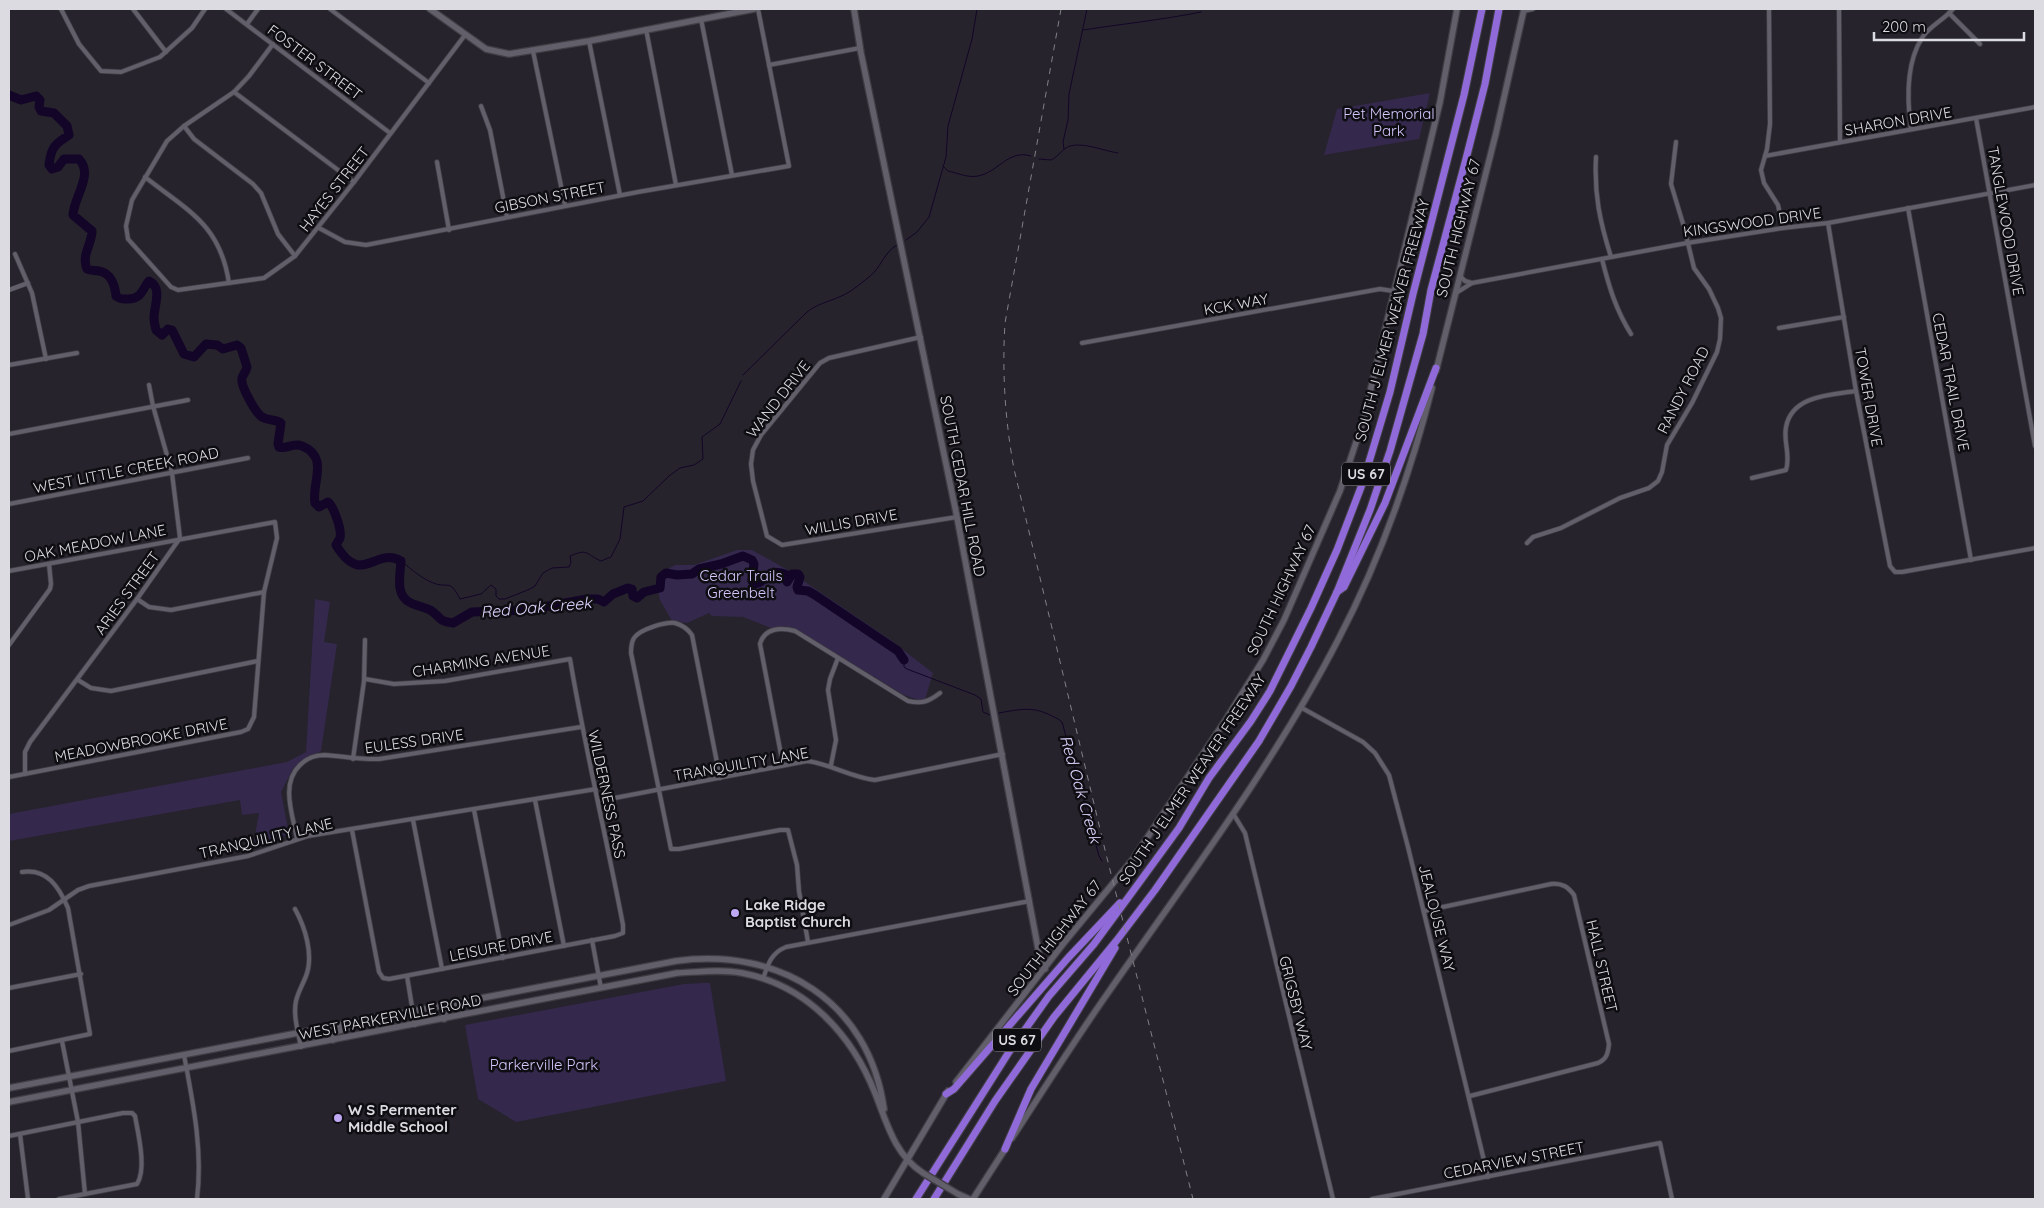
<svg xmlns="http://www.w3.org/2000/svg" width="2044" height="1208" viewBox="0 0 2044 1208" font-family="Quicksand,sans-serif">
<rect width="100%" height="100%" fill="#26232c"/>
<g fill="#34284c">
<polygon points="1430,93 1419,139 1324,155 1337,109"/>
<polygon points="737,550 752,550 786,569 892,641 933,673 925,700 918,700 904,695 795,629 785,626 771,628 743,617 712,616 709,613 687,623 672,621 660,600 656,583 661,573 675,565 694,565"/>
<polygon points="315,599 330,602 324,642 337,644 321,751 307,757 293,769 281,792 289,834 253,847 259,813 242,815 240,800 9,841 9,814 287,762 306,752"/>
<polygon points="702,983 710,983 726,1081 516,1122 478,1099 465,1025 684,984"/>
</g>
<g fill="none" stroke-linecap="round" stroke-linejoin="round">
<g stroke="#130528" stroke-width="1">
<path d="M1083,30c39,-6 78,-10 118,-18"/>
<polyline points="1064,149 1063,142 1068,120 1069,94 1087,9"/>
<path d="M1039,159l12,1c7,-3 12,-12 19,-14 14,-4 34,5 48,7"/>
<path d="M943,166l5,5c10,2 19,7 30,5 21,-4 30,-27 53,-20"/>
<polyline points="906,240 917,232 929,217 946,157 948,126 972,39 977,9"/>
<path d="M743,375l64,-63c10,-8 21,-10 32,-15 11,-4 21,-13 30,-20 12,-9 15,-25 28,-32"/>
<path d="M401,561c9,7 20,17 30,21 17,8 18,-5 29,17l21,-5 10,-9 5,4v7l3,3h6l25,-10 5,-3 8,-13 9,-5 17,-1 2,-5 -1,-6c19,-8 15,-2 31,5l10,-4 9,-18 4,-32 19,-6 26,-25 11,-8 14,-3 9,-6 -1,-22 18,-13 21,-43"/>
<polyline points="904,660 904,667 907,669 975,695 981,699 983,712 990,715"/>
<path d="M999,713c17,-3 32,-7 49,1 5,3 10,4 14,8l37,134 3,5"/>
</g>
<path stroke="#130528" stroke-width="9" d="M9,95l12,5 15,-4 4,4 -1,7 2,4 13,2 13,13 2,9c-14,9 -18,12 -20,30l3,4 6,-2 6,-8h15c15,16 -5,37 -6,56l19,16c0,13 -11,24 -5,38 4,2 8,1 12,2 12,2 16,15 17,25 5,4 7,3 12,3 14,0 14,-10 21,-18 14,7 5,24 5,37 0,4 1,8 2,12l6,5 6,-6 4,1 12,24 10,3 12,-13 11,1 6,4 14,-4 4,3 6,19c-1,5 -4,7 -5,11 -2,8 14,35 20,39 7,4 14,2 19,6l-3,21 1,3c7,3 14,-5 23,-1 28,11 9,38 13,57l4,4 9,-5c6,5 14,28 12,36 0,0 -4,7 -4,7 26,43 39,1 65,16 -1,15 -6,35 10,42 6,3 13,4 19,7 11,6 6,11 23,13l19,-11 55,-2 60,-11h11l6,3 9,-8 15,-6 4,1 1,7 4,2 7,-6 16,-4 1,-11 5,-4 11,2 15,-1 7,-5 22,-5 22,-8 9,4 2,4 -2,17 3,3c11,-1 12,-16 30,-10l2,8 5,-8h6l2,3 -3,10 1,3 10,1 7,4 83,56 6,9"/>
<g stroke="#403e45" stroke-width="5.5">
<g id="street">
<polyline points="61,9 79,44 101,71 121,72 160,57 192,28 205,9"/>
<polyline points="133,9 166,52"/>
<polyline points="226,9 390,133"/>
<polyline points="330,9 429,83"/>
<polyline points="1769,9 1770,124 1767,149 1761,170 1764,183 1778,205 1783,228"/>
<polyline points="1839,9 1840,142"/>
<polyline points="1524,11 1533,9"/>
<polyline points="1949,13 1980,44"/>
<polyline points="701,19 732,175"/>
<polyline points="247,24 258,9"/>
<polyline points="646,29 676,185"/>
<polyline points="589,41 620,195"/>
<polyline points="273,44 249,76 234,92 184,126 167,141 132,200 126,226 128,239 171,287 178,290 264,278 295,256 354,182 465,35"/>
<polyline points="533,51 565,205"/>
<polyline points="769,65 860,48"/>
<polyline points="234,92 354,182"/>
<polyline points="481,106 490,130 507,217"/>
<polyline points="1976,118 2035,446"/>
<polyline points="184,126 194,139 253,184 261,193 278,234 295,256"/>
<path d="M1911,129c-4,-29 -5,-66 11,-91 7,-12 22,-18 31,-29"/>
<polyline points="1765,156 2035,107"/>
<path d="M1596,157c-2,38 4,65 15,100"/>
<polyline points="437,162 449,230"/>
<path d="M145,177c43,34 75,47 84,106"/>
<polyline points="1908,208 1971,560"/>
<polyline points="1828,223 1856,391 1890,566 1895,572 1902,572 2035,548"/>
<polyline points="319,228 345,242 366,245 638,192 789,166 758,9"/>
<polyline points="15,254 32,293 46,359"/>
<path d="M1602,259c7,28 14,51 29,75"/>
<polyline points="1460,276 1465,281 1472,283"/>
<polyline points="9,290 28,283"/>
<polyline points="1456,293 1472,283 1687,243 1783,228 1828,223 2035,185"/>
<polyline points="1779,328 1844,317"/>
<polyline points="921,337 829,358 820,363 761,435 753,450 751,464 753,481 767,536 782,545 957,517"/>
<polyline points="1082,343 1380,289 1393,291"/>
<polyline points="9,365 77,353"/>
<polyline points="9,434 188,400"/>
<path d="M1752,478l34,-8c5,-15 -3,-28 0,-43 6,-32 45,-32 70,-36"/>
<polyline points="9,504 248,458"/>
<polyline points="1527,543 1533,537 1561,528 1620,498 1649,488 1658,481 1662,472 1667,445 1692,403 1717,352 1720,339 1721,318 1718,308 1709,289 1694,268 1684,227 1671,184 1676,142"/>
<polyline points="9,571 275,522 277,538 264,592 254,717 248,729 241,732 9,777"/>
<polyline points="137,599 149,607 171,610 264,592"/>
<polyline points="9,645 50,589 51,584 49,564"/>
<polyline points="78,680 91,688 111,691 258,661"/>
<polyline points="1302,708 1363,742 1375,753 1389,775 1408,847 1488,1177"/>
<polyline points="353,759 364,681 365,640"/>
<path d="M783,765l-23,-121c4,-16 21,-17 35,-13l113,70c14,3 20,1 32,-8"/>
<polyline points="831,765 836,740 828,690 830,679 838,658"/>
<polyline points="25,774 25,752 30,742 137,599 180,538 172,473 153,406 149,385"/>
<path d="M720,778l-28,-143c-4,-6 -10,-10 -17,-12 -10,-1 -35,6 -41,15 -3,5 -3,10 -3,15l40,196h8l101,-19h8l9,35 2,26 9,51"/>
<polyline points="535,800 564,946"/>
<path d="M599,801l208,-40c24,3 43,16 68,19l128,-26"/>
<polyline points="474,810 503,958"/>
<polyline points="1234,815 1245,833 1333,1199"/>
<polyline points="413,820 442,969"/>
<path d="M352,830l27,142 4,6 6,1 226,-43 8,-3v-8c-17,-89 -38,-177 -53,-266l-125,22 -51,3 -29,-5"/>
<path d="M297,839c-4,-24 -17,-55 3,-74 7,-7 15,-10 24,-10 19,1 36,5 55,4l202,-32"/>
<path d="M295,909c10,18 19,46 11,67 -3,8 -8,16 -10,25 -3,14 2,31 5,46"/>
<path d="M1424,911l127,-27c12,-1 17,3 23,11l35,149c-1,9 -2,15 -11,19l-128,33"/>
<polyline points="9,925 49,910 78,890 89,886 248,856 308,836 596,789"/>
<polyline points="592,940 601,988"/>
<polyline points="407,976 415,1025"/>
<path d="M763,979c5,-15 8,-26 23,-32l244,-46"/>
<polyline points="9,988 81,974"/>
<polyline points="62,1041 78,1122 85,1194"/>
<path d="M9,1051l81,-17 -22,-126c-9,-21 -21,-40 -46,-36"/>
<path d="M184,1055c9,48 19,95 13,144"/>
<polyline points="20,1134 28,1199"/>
<path d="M9,1136l114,-23h9l3,3c3,17 12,53 2,68l-78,15"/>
<polyline points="1372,1199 1660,1143 1672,1199"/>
</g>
</g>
<g stroke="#403e45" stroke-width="8">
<g id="secondary">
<polyline points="430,9 486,49 509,54 589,41 754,9"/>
<polyline points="854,9 861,53 957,517 1040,959 1045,969"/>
<polyline points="1436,371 1496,133 1524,9"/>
<polyline points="444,1019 444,1013 458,1005"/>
<polyline points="333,1040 334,1033 349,1027"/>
<polyline points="956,1082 1063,944 1133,859 1223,724 1263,660 1284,620 1340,491 1363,421 1440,102 1457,9"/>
<path d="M9,1088l667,-127c103,-14 193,40 208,148"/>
<path d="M9,1102l668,-129c22,-1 44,-4 65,0 65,12 110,62 133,120 12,30 19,61 48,80"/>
<path d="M1012,1138c32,-49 64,-100 98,-148 80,-115 164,-226 228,-350 42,-80 72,-165 94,-252"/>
<polyline points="958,1194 969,1199"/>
<polyline points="884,1199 948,1091"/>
<polyline points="973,1199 1007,1146"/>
</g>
</g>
<g stroke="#403e45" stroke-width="9">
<g id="highway">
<polyline points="1337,592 1344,587 1385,503 1436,368"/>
<polyline points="946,1094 954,1089 1068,958 1120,903"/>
<polyline points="1005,1149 1031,1089 1115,948"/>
<polyline points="916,1199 1009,1052 1049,996 1094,944 1133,891 1179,828 1209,778 1251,721 1270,691 1311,608 1337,550 1363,482 1390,392 1413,294 1464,95 1482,9"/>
<polyline points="934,1199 995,1101 1054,1017 1117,940 1155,890 1259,741 1291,686 1311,647 1337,592 1370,510 1390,451 1423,334 1431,290 1466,159 1485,84 1499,9"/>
</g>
</g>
<use href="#street" stroke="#625f6a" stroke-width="4"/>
<use href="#secondary" stroke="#625f6a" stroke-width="5.5"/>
<use href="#highway" stroke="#916ad9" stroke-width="7"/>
<path stroke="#828087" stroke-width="1" stroke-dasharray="6 6" stroke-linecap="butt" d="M1061,9l-56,314c-3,49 0,97 9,146l92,385 87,345"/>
<g stroke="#403e45" stroke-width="8" stroke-linecap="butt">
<polyline id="secondary-bridge" points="923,1173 958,1194"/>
</g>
<use href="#secondary-bridge" stroke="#625f6a" stroke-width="5.5"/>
</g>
<g fill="#bfa9f4" stroke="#0e0d11" stroke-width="2">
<circle cx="735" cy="913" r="5"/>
<circle cx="338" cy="1118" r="5"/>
</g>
<g text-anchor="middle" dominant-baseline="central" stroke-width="5" stroke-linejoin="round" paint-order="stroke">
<g fill="#0e0d11" stroke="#9e9da3" stroke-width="1">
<rect x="1342" y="462.5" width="48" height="23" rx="4"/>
<rect x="993" y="1028.5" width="48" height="23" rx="4"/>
</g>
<g font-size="14" font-weight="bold" fill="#dcdbe1">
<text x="1366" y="474">US 67</text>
<text x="1017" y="1040">US 67</text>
</g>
<g font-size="15" fill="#dcdbe1" stroke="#0e0d11">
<text transform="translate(315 62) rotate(37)">FOSTER STREET</text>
<text transform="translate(1898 121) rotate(-10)">SHARON DRIVE</text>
<text transform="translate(334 189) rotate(-52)">HAYES STREET</text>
<text transform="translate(550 197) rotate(-11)">GIBSON STREET</text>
<text transform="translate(2006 221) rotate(80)">TANGLEWOOD DRIVE</text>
<text transform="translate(1752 222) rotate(-8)">KINGSWOOD DRIVE</text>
<text transform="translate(1458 228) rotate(-76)">SOUTH HIGHWAY 67</text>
<text transform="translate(1236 304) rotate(-10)">KCK WAY</text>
<text transform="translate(1392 320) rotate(-75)">SOUTH J ELMER WEAVER FREEWAY</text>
<text transform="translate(1951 382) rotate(79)">CEDAR TRAIL DRIVE</text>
<text transform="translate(1683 390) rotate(-63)">RANDY ROAD</text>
<text transform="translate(1869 397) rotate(80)">TOWER DRIVE</text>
<text transform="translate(778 399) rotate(-52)">WAND DRIVE</text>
<text transform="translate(126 470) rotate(-11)">WEST LITTLE CREEK ROAD</text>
<text transform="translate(963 486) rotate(79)">SOUTH CEDAR HILL ROAD</text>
<text transform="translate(851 522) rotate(-10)">WILLIS DRIVE</text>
<text transform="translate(95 543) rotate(-11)">OAK MEADOW LANE</text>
<text transform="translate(1281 590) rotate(-65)">SOUTH HIGHWAY 67</text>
<text transform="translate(127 593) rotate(-54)">ARIES STREET</text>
<text transform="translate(481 661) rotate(-9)">CHARMING AVENUE</text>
<text transform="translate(141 740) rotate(-11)">MEADOWBROOKE DRIVE</text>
<text transform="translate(414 741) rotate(-8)">EULESS DRIVE</text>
<text transform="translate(741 764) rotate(-10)">TRANQUILITY LANE</text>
<text transform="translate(1192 779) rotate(-56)">SOUTH J ELMER WEAVER FREEWAY</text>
<text transform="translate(607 794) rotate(78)">WILDERNESS PASS</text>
<text transform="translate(266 838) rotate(-13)">TRANQUILITY LANE</text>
<text transform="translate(1437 918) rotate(76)">JEALOUSE WAY</text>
<text transform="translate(1054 938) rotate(-52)">SOUTH HIGHWAY 67</text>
<text transform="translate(501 946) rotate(-11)">LEISURE DRIVE</text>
<text transform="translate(1602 966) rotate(77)">HALL STREET</text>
<text transform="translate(1296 1003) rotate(76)">GRIGSBY WAY</text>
<text transform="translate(390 1017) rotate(-11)">WEST PARKERVILLE ROAD</text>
<text transform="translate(1514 1160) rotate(-11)">CEDARVIEW STREET</text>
</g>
<g font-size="15" fill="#d7c7ff" stroke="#0e0d11">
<text x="1389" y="113">Pet Memorial<tspan x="1389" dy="17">Park</tspan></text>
<text x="741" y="575">Cedar Trails<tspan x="741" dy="17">Greenbelt</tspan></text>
<text x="544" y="1064">Parkerville Park</text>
</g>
<g font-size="15" font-weight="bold" fill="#dcdbe1" stroke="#0e0d11" text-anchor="start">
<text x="745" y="904">Lake Ridge<tspan x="745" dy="17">Baptist Church</tspan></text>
<text x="348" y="1109">W S Permenter<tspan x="348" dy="17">Middle School</tspan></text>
</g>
<g font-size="16" font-style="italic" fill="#e0d4ff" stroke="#0e0d11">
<text transform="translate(536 607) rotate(-5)">Red Oak Creek</text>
<text transform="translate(1081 789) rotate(74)">Red Oak Creek</text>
</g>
</g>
<rect width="2044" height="1208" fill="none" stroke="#dcdbe1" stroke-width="20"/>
<path d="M1874 32v8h150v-8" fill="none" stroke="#dcdbe1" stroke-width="2.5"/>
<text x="1882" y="32" font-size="15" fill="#dcdbe1" stroke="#0e0d11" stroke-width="4" paint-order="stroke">200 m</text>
</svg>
